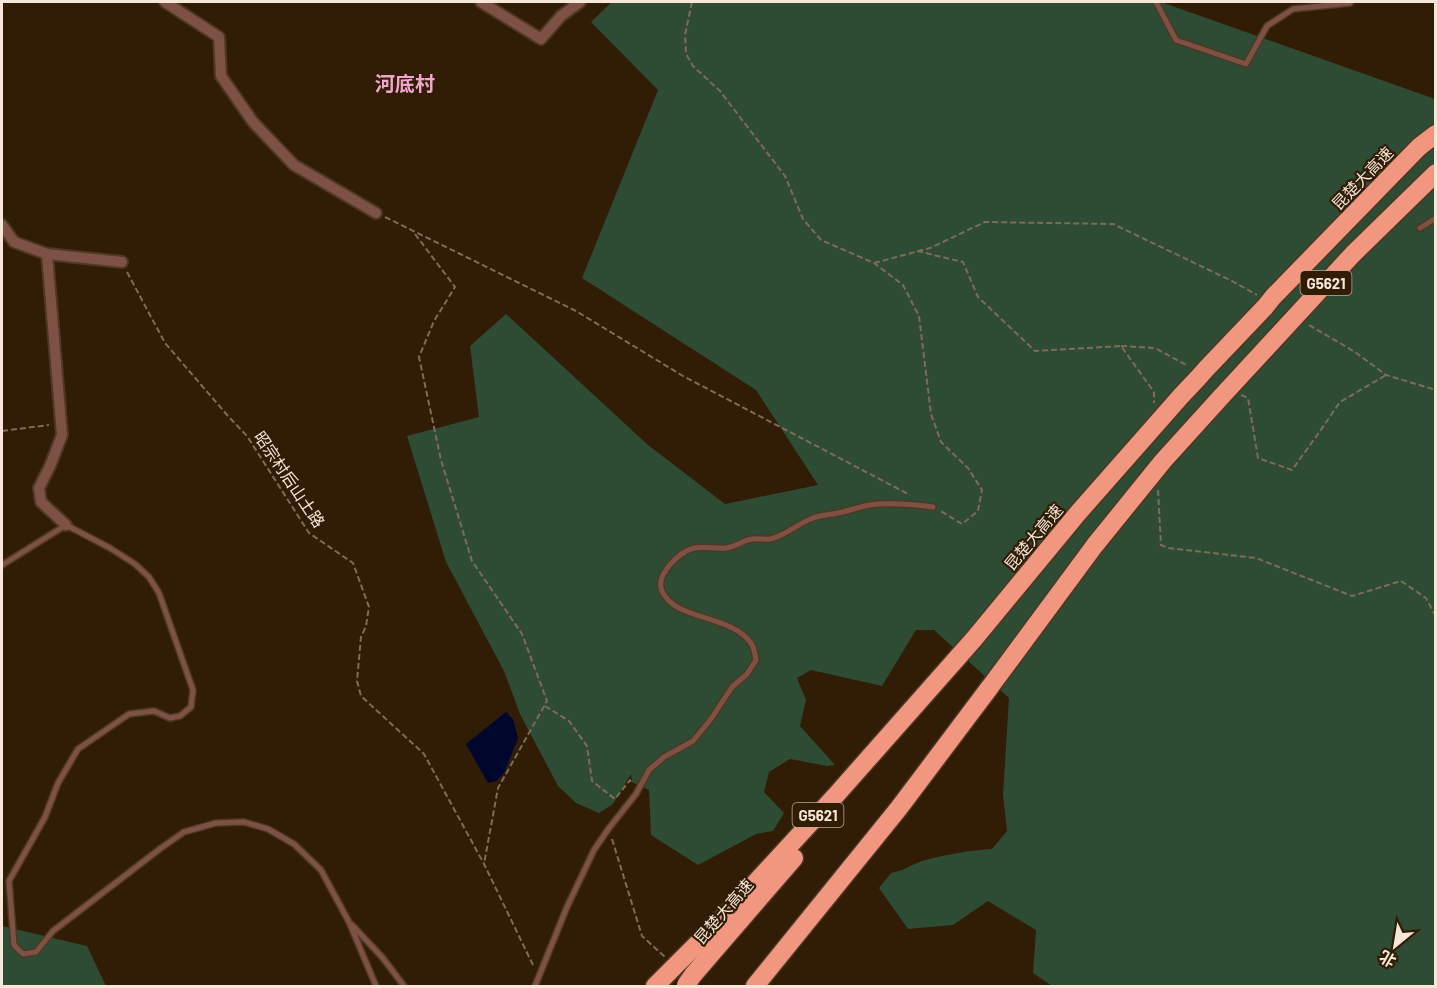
<svg xmlns="http://www.w3.org/2000/svg" width="1437" height="988" viewBox="0 0 1437 988" font-family="Barlow,'Noto Sans SC',sans-serif">
<rect width="100%" height="100%" fill="#311c05"/>
<g fill="#2d4c33">
<path d="M612,2h549l274,97v887h-383l-19,-13 3,-43 -48,-29 -35,24 -45,4 -29,-41 12,-15c12,-2 20,-8 31,-12 25,-7 45,-10 70,-12l15,-18 -4,-36 6,-97 -75,-68h-18l-34,56 -71,-16 -14,8 9,22 -6,26 35,39 -8,1 -37,-7 -21,13 -5,20 20,21 -11,18 -17,3 -58,31 -47,-30 -2,-45 -17,-8 -1,-8 -18,30 -14,9 -23,-10 -18,-17 -38,-72 -16,-43 -58,-109 -39,-126 72,-19 -9,-71 36,-32 142,131 77,59 93,-19 -62,-95 -174,-112 76,-188 -67,-68z"/>
<polygon points="2,926 87,946 106,986 2,986"/>
</g>
<polygon fill="#00062c" points="506,712 513,719 518,738 504,773 497,781 488,783 466,744"/>
<g fill="none" stroke-linecap="round" stroke-linejoin="round">
<g stroke="#4d3823" stroke-width="8">
<g id="service">
<polyline points="1156,2 1176,40 1246,64 1267,26 1293,9 1350,3"/>
<polyline points="1420,228 1436,218"/>
<polyline points="2,565 66,525 110,548 135,564 149,577 159,593 193,690 191,707 180,716 170,718 154,711 129,714 78,749 58,783 45,817 9,881 14,945 23,954 36,952 53,931 161,848 184,832 216,823 244,822 268,829 294,844 321,870 349,922 376,986"/>
<polyline points="352,925 382,957 404,986"/>
<path d="M535,986l32,-79 27,-57 15,-22 27,-34 13,-24 15,-13 29,-16 18,-22 21,-32 15,-13 9,-14c-1,-5 -2,-13 -5,-17 -21,-29 -76,-22 -89,-52 -7,-16 17,-39 32,-43 11,-2 22,1 32,0 10,-1 17,-8 26,-9 6,-1 12,1 18,0 15,-3 27,-15 41,-20 8,-4 18,-4 27,-6 10,-2 21,-6 31,-8 22,-3 42,-1 64,2"/>
</g>
</g>
<g stroke="#4d3823" stroke-width="14">
<g id="minor">
<polyline points="165,2 219,37 221,76 253,122 294,165 376,213"/>
<polyline points="481,2 541,39 561,16 580,2"/>
<polyline points="2,225 14,242 47,254 62,435 50,466 39,488 41,502 66,525"/>
<polyline points="47,254 122,262"/>
</g>
</g>
<g stroke="#4d3823" stroke-width="21">
<g id="motorway">
<polyline points="1273,297 1419,147 1436,134"/>
<polyline points="1206,369 1265,307"/>
<polyline points="1181,396 1198,378"/>
<polyline points="1221,397 1353,254 1436,173"/>
<polyline points="693,975 794,858"/>
<polyline points="655,986 722,919 837,794 974,639"/>
<polyline points="755,986 899,808 990,687"/>
</g>
</g>
<g stroke="#7e6b58" stroke-width="2" stroke-dasharray="6 3" stroke-linecap="butt">
<polyline points="692,2 685,35 686,54 693,66 720,91 785,176 803,219 821,240 874,263 903,285 919,316 931,414 941,442 968,468 982,490 978,511 962,524 939,510"/>
<polyline points="385,217 576,311 683,376 910,495"/>
<polyline points="415,234 455,287 434,321 419,357 441,460 472,561 522,634 547,701 498,788 484,864"/>
<polyline points="917,251 963,262 978,297 1035,351 1121,346 1154,392 1154,403"/>
<polyline points="874,263 930,248 985,222 1113,224 1232,281 1257,295"/>
<polyline points="127,272 165,343 228,416 247,436 309,533 353,563 369,607 366,626 361,637 357,681 361,696 424,754 484,864 533,965"/>
<polyline points="1309,325 1355,352 1386,375 1436,390"/>
<polyline points="1121,346 1155,348 1188,366"/>
<polyline points="1241,395 1248,398 1258,458 1292,470 1318,434 1340,402 1386,375"/>
<polyline points="2,431 49,425"/>
<polyline points="1158,490 1161,545 1168,548 1256,558 1352,596 1401,581 1426,598 1436,617"/>
<polyline points="545,706 569,721 587,746 592,781 615,799 630,780 631,783"/>
<polyline points="612,839 642,936 665,957"/>
</g>
<use href="#service" stroke="#7e5145" stroke-width="5"/>
<use href="#minor" stroke="#7e5145" stroke-width="10"/>
<use href="#motorway" stroke="#f19780" stroke-width="18"/>
<g stroke="#4d3823" stroke-width="21" stroke-linecap="butt">
<g id="motorway-bridge">
<polyline points="1265,307 1273,297"/>
<polyline points="1198,378 1206,369"/>
<polyline points="974,639 1078,513 1181,396"/>
<polyline points="990,687 1095,545 1163,461 1221,397"/>
<polyline points="686,985 693,975"/>
</g>
</g>
<use href="#motorway-bridge" stroke="#f19780" stroke-width="18"/>
</g>
<g text-anchor="middle" dominant-baseline="central" stroke-width="4.5" stroke-linejoin="round" paint-order="stroke">
<g fill="#311c05" stroke="#ba9" stroke-width="1.5">
<rect x="1300.5" y="271" width="51" height="24" rx="4.5"/>
<rect x="792.5" y="803" width="51" height="24" rx="4.5"/>
</g>
<g font-size="15" font-weight="bold" fill="#f6e7d9">
<text x="1326" y="283">G5621</text>
<text x="818" y="815">G5621</text>
</g>
<g font-size="16" fill="#f6e7d9" stroke="#311c05">
<text transform="translate(1362 178) rotate(-46)">昆楚大高速</text>
<text transform="translate(290 479) rotate(56)">昭宗村后山土路</text>
<text transform="translate(1033 537) rotate(-50)">昆楚大高速</text>
<text transform="translate(723 911) rotate(-49)">昆楚大高速</text>
</g>
<g font-size="20" font-weight="bold" fill="#efa5cc" stroke="#311c05">
<text x="405" y="83">河底村</text>
</g>
</g>
<rect width="1437" height="988" fill="none" stroke="#f6e7d9" stroke-width="6"/>
<g transform="translate(1395 946) rotate(210)" stroke="#311c05" stroke-width="4.5" paint-order="stroke">
<path d="M0-4.5L10 22L0 15L-10 22Z" fill="#f6e7d9"/>
<text y="-9" font-size="16" font-weight="bold" text-anchor="middle" fill="#f6e7d9">北</text>
</g>
</svg>
